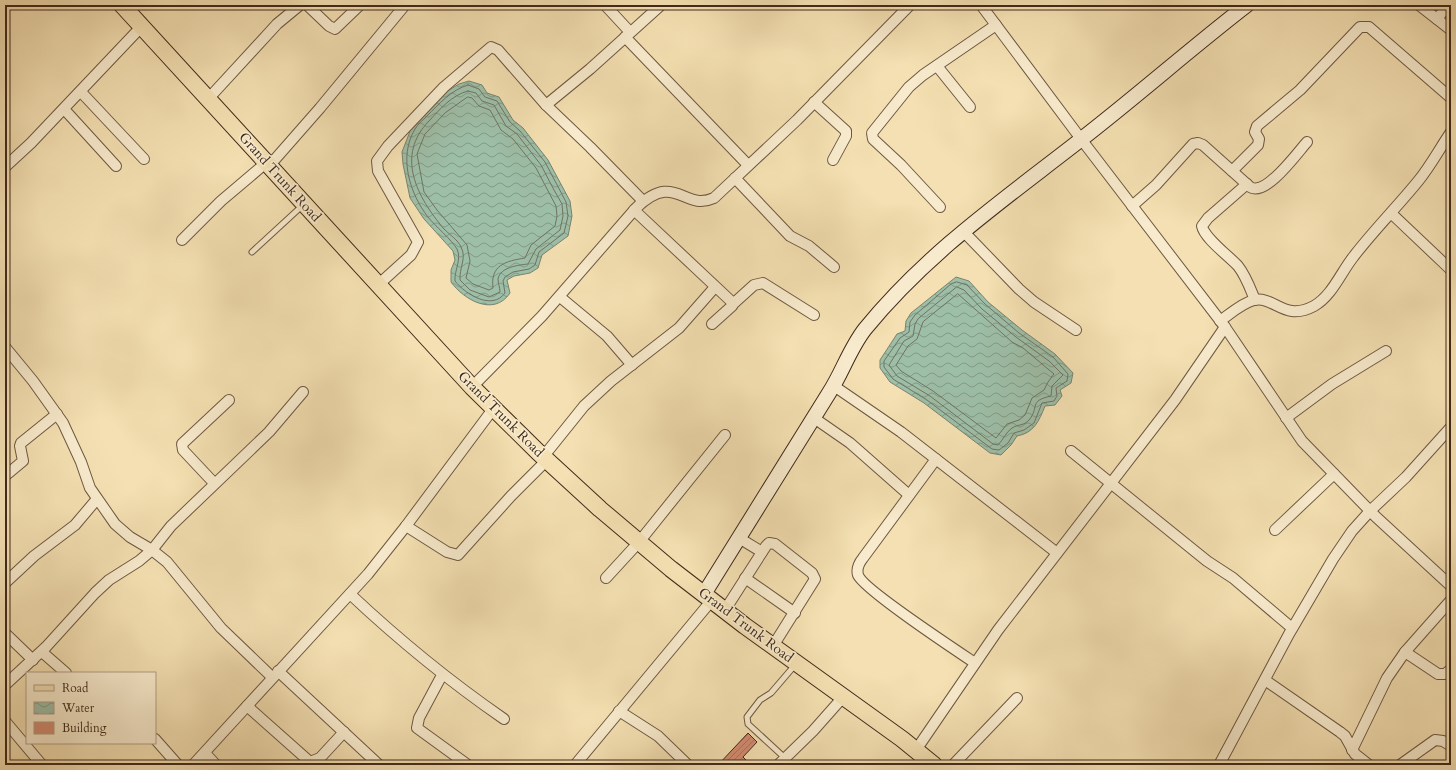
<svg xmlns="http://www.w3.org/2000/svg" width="1456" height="770" viewBox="0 0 1456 770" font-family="Cardo,serif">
<defs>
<pattern id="water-waves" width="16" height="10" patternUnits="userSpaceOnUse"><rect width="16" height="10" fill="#9dbea7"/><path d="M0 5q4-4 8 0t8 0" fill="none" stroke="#829b87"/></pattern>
<pattern id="building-hatch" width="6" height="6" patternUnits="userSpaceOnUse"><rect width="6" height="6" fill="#d38c73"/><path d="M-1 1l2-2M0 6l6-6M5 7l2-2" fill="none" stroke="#ad735e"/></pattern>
</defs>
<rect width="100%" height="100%" fill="#f4e0b2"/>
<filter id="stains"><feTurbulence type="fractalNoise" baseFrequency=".005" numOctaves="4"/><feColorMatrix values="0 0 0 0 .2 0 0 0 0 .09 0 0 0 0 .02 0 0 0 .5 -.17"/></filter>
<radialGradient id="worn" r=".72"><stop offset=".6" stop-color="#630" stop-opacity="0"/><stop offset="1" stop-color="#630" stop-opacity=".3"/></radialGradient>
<g fill="url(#water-waves)" stroke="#78836f">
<path d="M469,81l13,4 5,8 12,4 14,23 10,8 25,32 22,41 2,15 -4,20 -26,19 -4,13 -8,5 -16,3 -7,4 3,13c-16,24 -46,7 -59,-11v-12l4,-10 -2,-9 -29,-32 -14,-21 -7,-34 -1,-12 10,-26 34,-34 13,-8z"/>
<path d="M956,277l13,4 19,21 34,28 33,24 18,19 -2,10 -11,7 2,6 -7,9 -10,1c-6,15 -11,27 -28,30l-6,9 -10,10 -11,-2 -66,-50 -34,-21 -10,-14v-8l17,-26 8,-3 1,-10 5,-8z"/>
</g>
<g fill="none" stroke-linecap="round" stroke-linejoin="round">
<g stroke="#6f7462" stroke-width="1">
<path d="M468,85l11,4 6,8 12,4 13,21 10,9 25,31 21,40 2,14 -4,17 -25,19 -4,13 -6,4 -16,3 -8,5 -2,4 2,12c-13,18 -40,1 -50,-12 -1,-10 7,-22 2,-32 -5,-9 -22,-23 -29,-32 -18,-23 -30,-60 -13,-88 3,-5 8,-9 12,-13 12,-12 24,-26 41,-31z"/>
<path d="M468,91l8,2 6,8 12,4 12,21 11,8 24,31 13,25 8,14 1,12 -3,14 -24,19 -8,15c-9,1 -28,3 -30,15 0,4 2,9 2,13l-11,5 -19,-7 -10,-10c-1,-12 7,-22 1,-33 -3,-7 -11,-12 -17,-18 -27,-32 -49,-73 -15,-108 11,-12 23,-26 39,-30z"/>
<path d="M468,97l4,1 7,8 11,4 11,20 12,9 23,29 20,38 1,10 -2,10 -24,19 -6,13c-19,3 -35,7 -32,30l-4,2 -16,-6 -7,-6 4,-17 -3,-16 -30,-35 -13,-18 -7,-38 8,-20 20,-21z"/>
<polygon points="957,282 967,285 985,304 1019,333 1053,357 1068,374 1067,381 1056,388 1057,396 1054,401 1042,403 1034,423 1024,430 1014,433 1008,443 999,450 992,449 927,400 893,379 884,367 884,361 900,338 909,332 910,322 915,315 951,284"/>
<path d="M957,287l7,3 18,19 34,28 33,24 14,14 -11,11 -1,10c-23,5 -11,11 -22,24 -5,6 -11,4 -17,8 -6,4 -9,12 -14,17l-5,-1 -63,-48 -33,-20 -8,-11 15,-24 9,-5 2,-12 3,-5z"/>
<polygon points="958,294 1012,342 1023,348 1054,374 1048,382 1044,390 1032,398 1025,415 1019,420 1007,424 996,438 933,391 901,371 896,365 908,346 917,339 923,322"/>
</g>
</g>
<polygon fill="url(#building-hatch)" stroke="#412a1c" points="748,733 757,742 743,757 751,765 718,765"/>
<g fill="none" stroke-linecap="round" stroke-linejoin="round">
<g stroke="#6e5842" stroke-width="7">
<g id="lane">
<polyline points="252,252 302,206"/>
<polyline points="785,758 748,724 747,717 760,700 771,693 795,665"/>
</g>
</g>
<g stroke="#6e5842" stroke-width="12">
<g id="street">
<polyline points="307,5 329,26 335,29 360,5"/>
<polyline points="605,5 630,32"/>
<polyline points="981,5 1081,139 1225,327 1302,441 1375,516 1451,586"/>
<polyline points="1419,5 1451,30"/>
<polyline points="1437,19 1448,5"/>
<polyline points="625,37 748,165"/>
<polyline points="937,66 970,107"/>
<polyline points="81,92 144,159"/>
<polyline points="209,98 277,24 300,5"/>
<polyline points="814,102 846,131 846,136 833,160"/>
<polyline points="546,105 590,69 661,5"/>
<polyline points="64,109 116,166"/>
<polyline points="270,165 320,108 405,5"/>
<polyline points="5,167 31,143 142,26"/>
<polyline points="1232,171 1258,145 1259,139 1255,132 1257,126 1300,90 1360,27 1369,27 1451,98"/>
<polyline points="735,178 790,236 809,246 834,267"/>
<path d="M1247,184l-39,34 -6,8c2,12 28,31 36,40 8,10 12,22 17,34"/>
<path d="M1132,206l24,-21 37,-41 5,-1 5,2 47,42c16,10 47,-34 57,-45"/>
<polyline points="940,207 901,165 873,139 872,133 909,87 923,75 996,25"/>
<polyline points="634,210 733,303 732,306 712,324"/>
<polyline points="1391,213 1451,270"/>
<polyline points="963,231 1019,289 1034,302 1076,330"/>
<polyline points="182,240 221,201 267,162"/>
<polyline points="378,285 411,255 418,242 378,171 377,161 388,146 444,87 491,47 498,50 546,105 590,147 643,201"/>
<polyline points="560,297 607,336 632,365"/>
<polyline points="733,304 754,285 763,283 814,315"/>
<path d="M1220,321c10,-7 22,-18 34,-21 21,-4 30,22 60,6 18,-10 27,-34 40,-50 20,-26 44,-50 65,-76 12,-15 21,-32 32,-48"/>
<polyline points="5,347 33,381 63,423 81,462 90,488 115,524 130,537 152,550 167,562 221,628 272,677"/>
<polyline points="834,386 901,432 1057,553"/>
<path d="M472,387l70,-71 94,-108c40,-38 47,4 78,-10l83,-78 113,-115"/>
<polyline points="814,418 850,443 909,495"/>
<polyline points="1286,418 1332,384 1386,351"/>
<polyline points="1071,451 1207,561 1233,578 1292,628"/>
<polyline points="543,457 584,406 611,381 679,328 715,287"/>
<path d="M936,459l-73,99c-4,5 -7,10 -5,17 4,13 99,76 117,88"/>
<polyline points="5,476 23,461 20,446 21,443 57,414"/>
<polyline points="214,483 183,450 182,444 229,400"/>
<polyline points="406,526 447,552 458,555 511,496 547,460"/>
<polyline points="1275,530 1334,474"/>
<polyline points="739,538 762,552"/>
<polyline points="606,578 639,542 725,435"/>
<polyline points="745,578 795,613"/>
<polyline points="5,583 34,556 75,525 97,499"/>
<path d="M350,594c49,46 99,87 154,125"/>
<polyline points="725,610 766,546 769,543 775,544 812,573 815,579 773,646"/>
<polyline points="5,633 33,660"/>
<polyline points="42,652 66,673"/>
<polyline points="1405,652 1438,674 1445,674 1451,669"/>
<polyline points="278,671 379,765"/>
<polyline points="442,675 419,718 417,728 468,765"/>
<polyline points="1265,680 1340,732 1345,736 1355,754 1369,765"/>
<polyline points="5,685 46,647 95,593 109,580 139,561 152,550 171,526 269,432 303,392"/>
<polyline points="247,706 310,762 320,758 344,732"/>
<polyline points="619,711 658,736 688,765"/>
<polyline points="5,721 42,765"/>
<polyline points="155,739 178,765"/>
<polyline points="916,750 998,630 1175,400 1225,327"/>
<polyline points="1352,750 1387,678 1405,652 1451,600"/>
<polyline points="205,753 216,765"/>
<polyline points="193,765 368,574 406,526 493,409"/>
<polyline points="575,765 712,600"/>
<polyline points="778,765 813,731 844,696"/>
<polyline points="953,765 1017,698"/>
<polyline points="1219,765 1289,634 1333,559 1352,531 1370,511 1406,477 1451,427"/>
<polyline points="1400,765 1435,740 1443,741 1451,746"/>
</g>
</g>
<g stroke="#412a1c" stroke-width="16">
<path id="secondary" d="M704,594c42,-67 83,-134 125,-201 13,-20 21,-45 36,-64 62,-76 137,-128 214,-188 57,-44 111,-92 168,-136"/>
</g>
<g stroke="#412a1c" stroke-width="18">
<polyline id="primary" points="122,5 472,387 538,452 600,509 671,569 745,626 902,739 934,765"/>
</g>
<use href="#lane" stroke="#f8ebcd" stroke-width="5"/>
<use href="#street" stroke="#f8ebcd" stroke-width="10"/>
<use href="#secondary" stroke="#f8ebcd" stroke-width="14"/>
<use href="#primary" stroke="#f4e0b2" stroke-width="16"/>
</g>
<g text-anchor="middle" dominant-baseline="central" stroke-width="3.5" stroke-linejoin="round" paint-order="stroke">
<g font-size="14" fill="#412a1c" stroke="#f8ebcd">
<text transform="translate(280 177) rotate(48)">Grand Trunk Road</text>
<text transform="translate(501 414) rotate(45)">Grand Trunk Road</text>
<text transform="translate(746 625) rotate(37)">Grand Trunk Road</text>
</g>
</g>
<rect width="1456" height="770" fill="none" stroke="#f4e0b2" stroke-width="20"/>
<rect x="6" y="6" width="1444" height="758" fill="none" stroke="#412a1c" stroke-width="2"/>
<rect x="10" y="10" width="1436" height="750" fill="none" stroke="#412a1c"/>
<rect x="26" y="672" width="130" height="72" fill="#f8ebcd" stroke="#af9e86"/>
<rect x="34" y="685" width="20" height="6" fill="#f4e0b2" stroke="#af9e86"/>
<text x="62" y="692" font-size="12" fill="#412a1c">Road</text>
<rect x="34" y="702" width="20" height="12" fill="url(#water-waves)" stroke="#af9e86"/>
<text x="62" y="712" font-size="12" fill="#412a1c">Water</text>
<rect x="34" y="722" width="20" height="12" fill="#d38c73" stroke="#af9e86"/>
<text x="62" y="732" font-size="12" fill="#412a1c">Building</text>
<rect width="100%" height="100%" filter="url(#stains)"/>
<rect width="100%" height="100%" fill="url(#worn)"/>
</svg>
